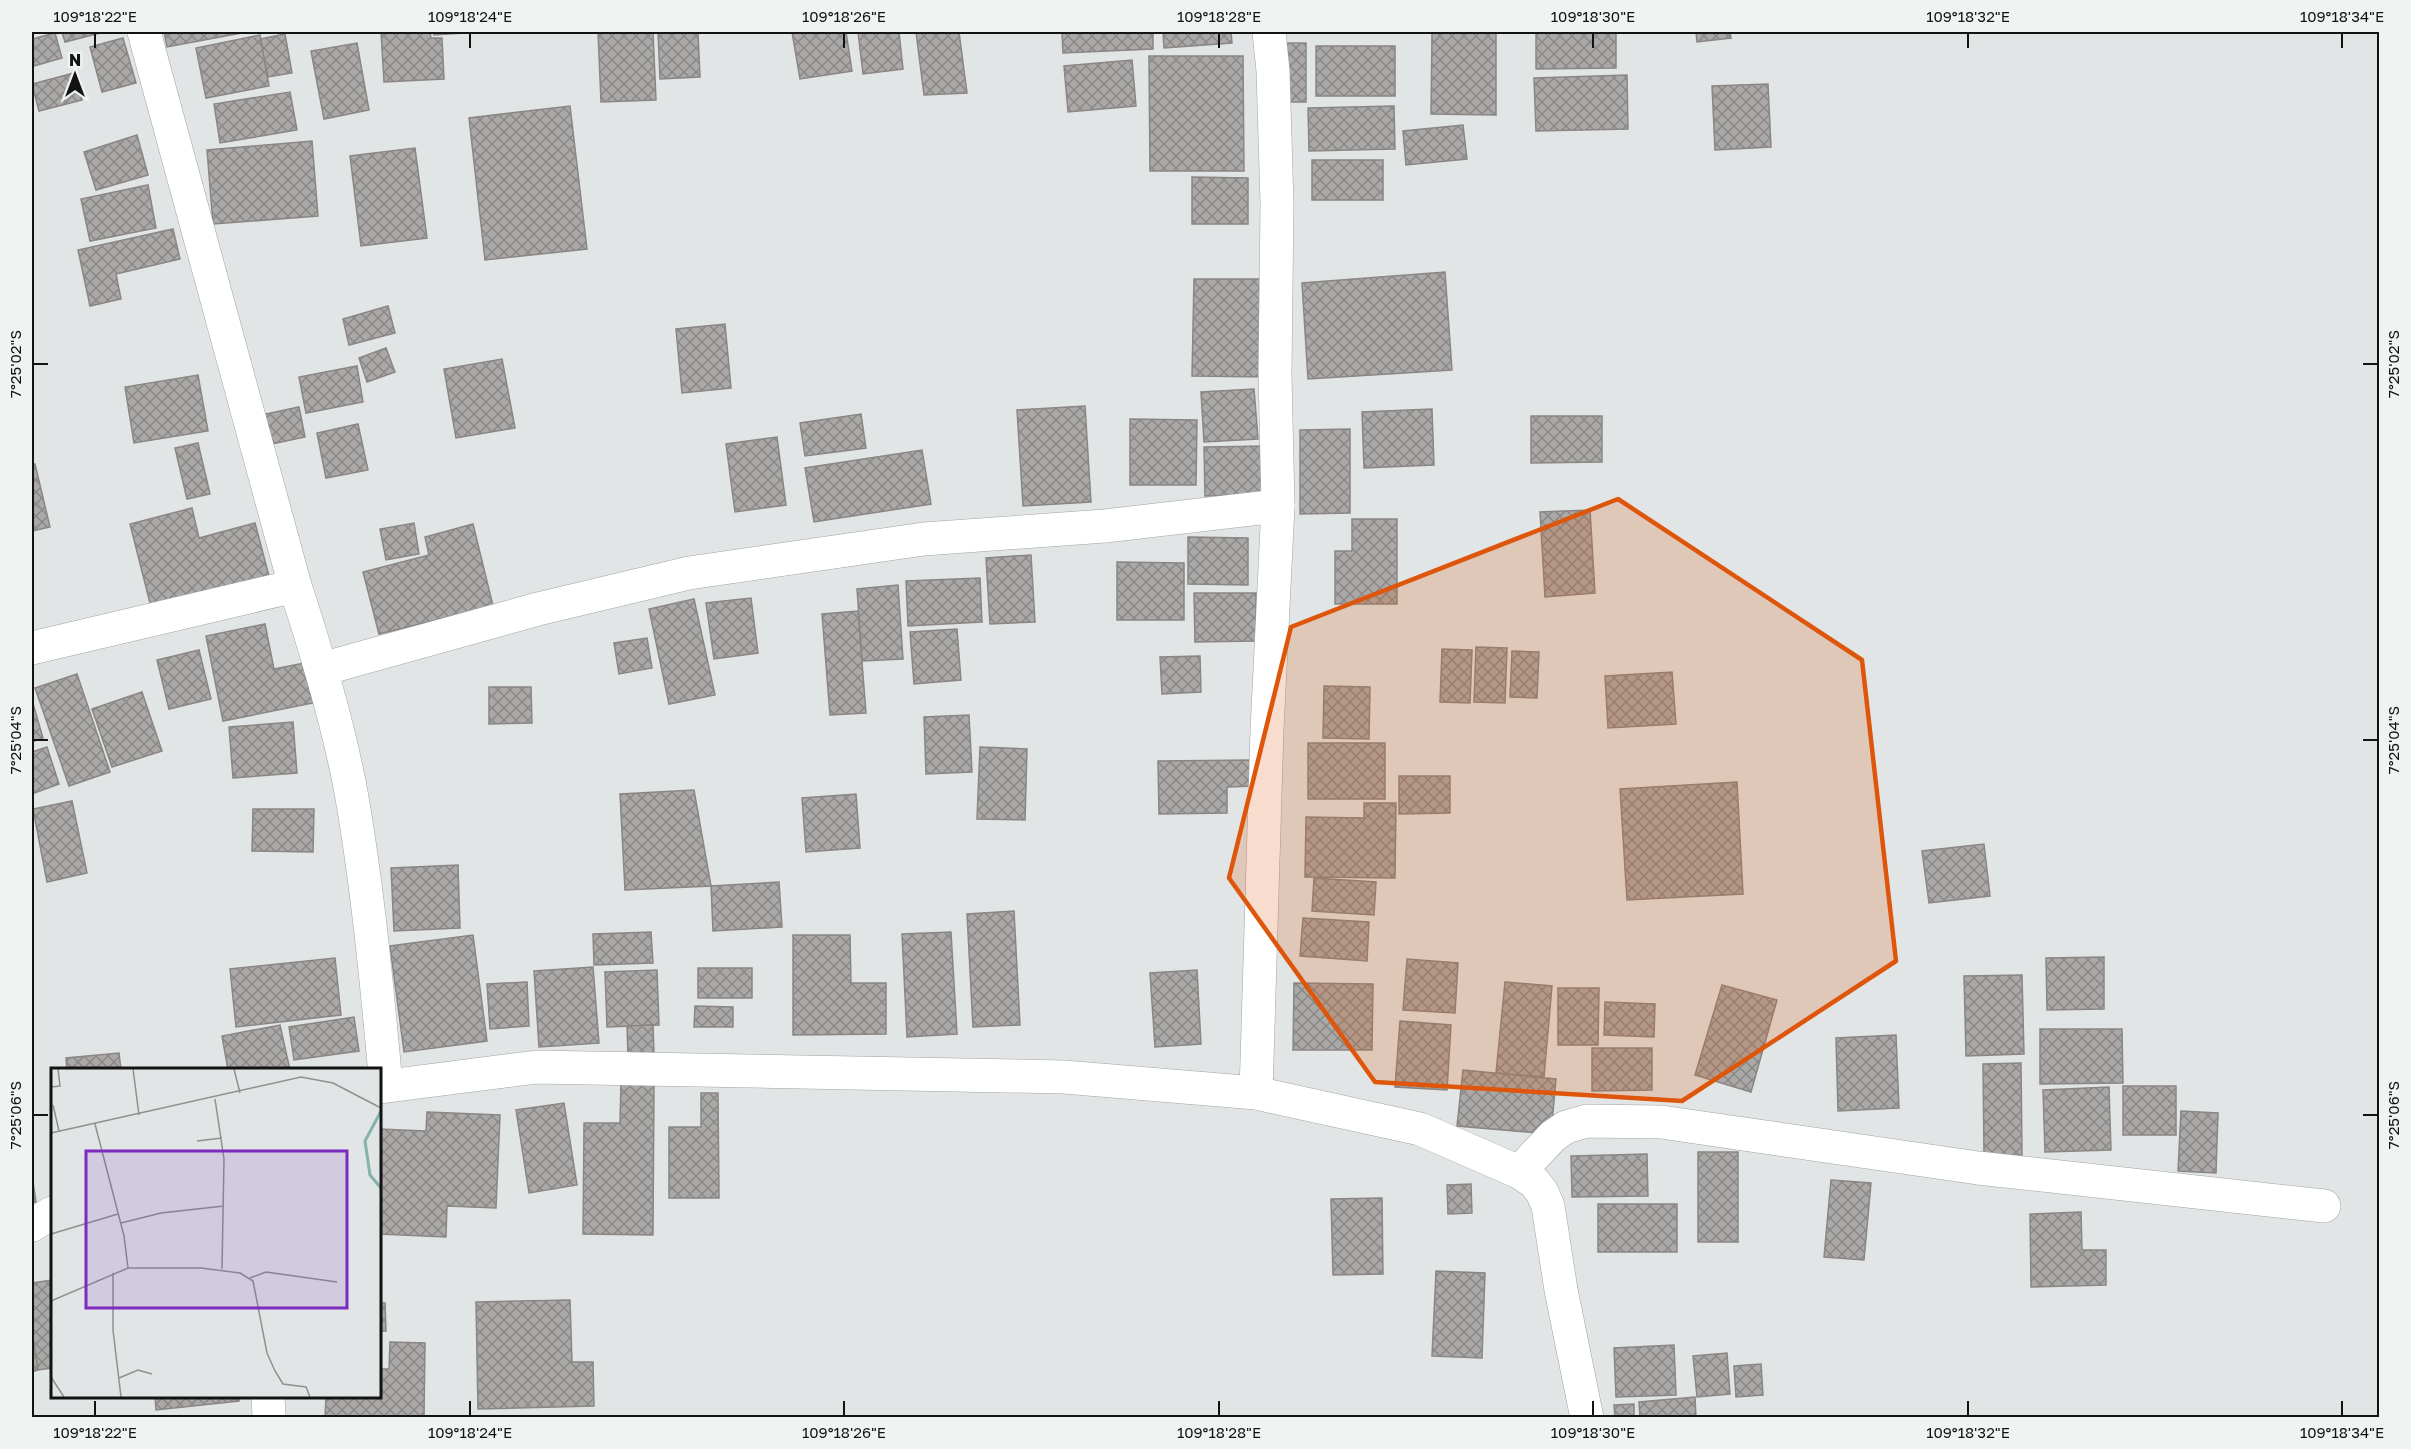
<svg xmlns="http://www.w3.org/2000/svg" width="2411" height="1449" viewBox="0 0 2411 1449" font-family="'Golos Text',sans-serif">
<defs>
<pattern id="building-cross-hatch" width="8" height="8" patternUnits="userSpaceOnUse" patternTransform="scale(1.5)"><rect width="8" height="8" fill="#aba9a7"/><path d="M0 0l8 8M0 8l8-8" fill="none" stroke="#8a8887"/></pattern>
</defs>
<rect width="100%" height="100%" fill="#e2e5e5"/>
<g fill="url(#building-cross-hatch)" stroke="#898684" stroke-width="1.5">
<polygon points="62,32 104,32 65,42"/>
<polygon points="164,32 247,32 167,47"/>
<polygon points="381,32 430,32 431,38 442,38 444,79 384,82"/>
<polygon points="434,32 464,32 464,33 434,35"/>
<polygon points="598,32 653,32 656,100 601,102"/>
<polygon points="658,32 698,32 700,77 660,79"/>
<polygon points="792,32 846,32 852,71 800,79"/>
<polygon points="858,32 899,32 903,69 863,74"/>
<polygon points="916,32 959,32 967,93 924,95"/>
<polygon points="1062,32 1153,32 1153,49 1063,53"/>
<polygon points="1163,32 1231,32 1232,43 1164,48"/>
<polygon points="1536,32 1616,32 1616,68 1536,69"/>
<polygon points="1696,32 1730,32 1731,38 1697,42"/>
<polygon points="55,33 62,58 34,66 32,39"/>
<polygon points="1432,33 1496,33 1496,115 1431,114"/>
<polygon points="285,34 292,73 268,77 260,39"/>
<polygon points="260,35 269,86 206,98 196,48"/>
<polygon points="123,38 136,83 102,92 90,47"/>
<polygon points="357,43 369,110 324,119 311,51"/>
<polygon points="1285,43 1306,43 1306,102 1286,102"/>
<rect x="1316" y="46" width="79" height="50"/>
<polygon points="1149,56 1243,56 1244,171 1150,171"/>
<polygon points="1132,60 1136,106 1068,112 1064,66"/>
<polygon points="74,73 82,100 39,111 32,84"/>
<polygon points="1627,75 1628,129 1536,131 1534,78"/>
<polygon points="1768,84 1771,147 1715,150 1712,86"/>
<polygon points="290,92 297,130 220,143 214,104"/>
<polygon points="570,106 587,249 485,260 469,118"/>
<polygon points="1394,106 1395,149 1309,151 1308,108"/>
<polygon points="1463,125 1467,159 1406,165 1403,131"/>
<polygon points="137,135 148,175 96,190 84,152"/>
<polygon points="312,141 318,216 213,224 207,150"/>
<polygon points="415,148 427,238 361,246 350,156"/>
<rect x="1312" y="160" width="71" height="40"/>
<polygon points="1192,177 1248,178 1248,224 1192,224"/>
<polygon points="148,185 156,228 90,241 81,199"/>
<polygon points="173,229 180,259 116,274 121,299 90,306 78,250"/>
<polygon points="1445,272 1452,370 1308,379 1302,283"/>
<polygon points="1194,279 1269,279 1267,377 1192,376"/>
<polygon points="388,306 395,333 349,345 343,319"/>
<polygon points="725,324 731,388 682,393 676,329"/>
<polygon points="386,348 395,372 367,382 359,358"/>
<polygon points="502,359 515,428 456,438 444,369"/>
<polygon points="357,366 363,402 306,413 299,377"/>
<polygon points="198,375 208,431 134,443 125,387"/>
<polygon points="1254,389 1258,439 1204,442 1201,392"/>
<polygon points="1085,406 1091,502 1023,506 1017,410"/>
<polygon points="299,407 305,437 267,445 261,415"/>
<polygon points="1432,409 1434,465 1364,468 1362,412"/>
<polygon points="861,414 866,448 805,456 800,423"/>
<polygon points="1531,416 1602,416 1602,462 1531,463"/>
<polygon points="1130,419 1197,420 1196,485 1130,485"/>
<polygon points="358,424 368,470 326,478 317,433"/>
<polygon points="1350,429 1350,513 1300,514 1300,430"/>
<polygon points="777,437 786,505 735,512 726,444"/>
<polygon points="198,443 210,494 187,499 175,448"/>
<polygon points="1266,446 1267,495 1205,496 1204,447"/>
<polygon points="922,450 931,504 814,522 805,468"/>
<polygon points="32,464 35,464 50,527 32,531"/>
<polygon points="192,508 199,538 255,523 269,576 151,607 130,524"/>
<polygon points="1590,510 1595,593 1545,597 1540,512"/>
<polygon points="1352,519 1397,519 1397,604 1335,604 1335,551 1352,551"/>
<polygon points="414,523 419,554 386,560 380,529"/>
<polygon points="473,524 493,606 379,634 363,572 429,555 425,537"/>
<polygon points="1188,537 1248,538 1248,585 1188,584"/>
<polygon points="1031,555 1035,622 990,624 986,558"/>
<polygon points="1117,562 1184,563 1184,620 1117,620"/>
<polygon points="980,578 982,622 908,626 906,581"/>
<polygon points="898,585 903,659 862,661 857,589"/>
<polygon points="1194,593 1256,593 1256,641 1195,642"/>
<polygon points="751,598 758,653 714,659 706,603"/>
<polygon points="694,599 715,695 669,704 649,609"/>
<polygon points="858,611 866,713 830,715 822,614"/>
<polygon points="265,624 274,669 305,663 313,703 223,721 206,636"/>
<polygon points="957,629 961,680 914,684 910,632"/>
<polygon points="647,638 652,668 619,674 614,643"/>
<polygon points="1476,647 1507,648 1505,703 1474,702"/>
<polygon points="1442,649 1472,650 1470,703 1440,702"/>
<polygon points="199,650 211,699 169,709 157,660"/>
<polygon points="1512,651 1539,652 1537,698 1510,697"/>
<polygon points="1200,656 1201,692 1162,694 1160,657"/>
<polygon points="1672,672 1676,724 1608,728 1605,676"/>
<polygon points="77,674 110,772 69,786 35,688"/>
<polygon points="1324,686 1370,687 1369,739 1323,738"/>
<polygon points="489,687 531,687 532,723 489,724"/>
<polygon points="142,692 162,751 112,767 92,709"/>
<polygon points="32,700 43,738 32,742"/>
<polygon points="969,715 972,772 926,774 924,717"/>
<polygon points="293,722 297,773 233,778 229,727"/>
<rect x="1308" y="743" width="77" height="56"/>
<polygon points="47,747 59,784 32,794 32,752"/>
<polygon points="980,747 1027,749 1025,820 977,819"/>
<polygon points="1254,760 1255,786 1227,787 1227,813 1159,814 1158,761"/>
<polygon points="1399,776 1450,776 1450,813 1399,814"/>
<polygon points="1737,782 1743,894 1627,900 1620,789"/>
<polygon points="694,790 711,886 625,890 620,794"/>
<polygon points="856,794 860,848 806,852 802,798"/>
<polygon points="72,801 87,873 47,882 33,809"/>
<polygon points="1364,803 1396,803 1395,878 1305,877 1306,817 1364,818"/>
<polygon points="253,809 314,809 313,852 252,851"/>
<polygon points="1984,844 1990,896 1929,903 1922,851"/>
<polygon points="458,865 460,928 394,931 391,868"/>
<polygon points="1314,878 1376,882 1374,915 1312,911"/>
<polygon points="779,882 782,927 713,931 711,886"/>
<polygon points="1014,911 1020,1025 973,1027 967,914"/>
<polygon points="1303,918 1369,922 1367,961 1300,956"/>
<polygon points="651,932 653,963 594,965 593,934"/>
<polygon points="951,932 957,1034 907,1037 902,934"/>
<polygon points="473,935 487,1041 404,1052 390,946"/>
<polygon points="793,935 850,935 851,983 886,983 886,1034 793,1035"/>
<polygon points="2104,957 2104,1009 2047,1010 2046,958"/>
<polygon points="335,958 341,1015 236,1027 230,969"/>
<polygon points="1407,959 1458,963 1455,1013 1403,1010"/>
<polygon points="593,967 599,1043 539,1047 534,971"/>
<rect x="698" y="968" width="54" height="30"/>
<polygon points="657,970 659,1025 607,1027 605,972"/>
<polygon points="1197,970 1201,1044 1155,1047 1150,973"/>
<polygon points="2022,975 2024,1054 1966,1056 1964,976"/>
<polygon points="527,982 529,1026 490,1029 487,984"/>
<polygon points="1505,982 1552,986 1544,1077 1496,1073"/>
<polygon points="1294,983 1373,984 1372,1050 1293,1050"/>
<polygon points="1722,985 1777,1000 1751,1092 1695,1075"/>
<polygon points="1558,988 1599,988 1598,1045 1558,1045"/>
<polygon points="1605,1002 1655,1004 1654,1037 1604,1035"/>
<polygon points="695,1006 733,1007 733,1027 694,1027"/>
<polygon points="354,1017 359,1051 294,1060 289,1027"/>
<polygon points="1400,1021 1451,1025 1447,1090 1395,1087"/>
<polygon points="280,1025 290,1070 228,1070 222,1036"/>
<polygon points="653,1025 654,1054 628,1056 627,1026"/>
<polygon points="2040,1029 2122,1029 2123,1083 2040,1084"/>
<polygon points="1896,1035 1899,1108 1838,1111 1836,1038"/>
<polygon points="1592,1048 1652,1048 1652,1090 1592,1091"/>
<polygon points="119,1053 121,1070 67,1070 66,1058"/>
<polygon points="2021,1063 2022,1155 1984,1156 1983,1064"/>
<polygon points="1463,1070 1556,1079 1551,1134 1457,1126"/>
<polygon points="621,1081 654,1082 653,1235 583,1234 584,1123 620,1123"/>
<rect x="2123" y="1086" width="53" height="49"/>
<polygon points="2109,1087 2111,1150 2045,1152 2043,1090"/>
<polygon points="701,1093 718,1093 719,1198 669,1198 669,1127 701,1127"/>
<polygon points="564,1103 577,1185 529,1193 516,1110"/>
<polygon points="2181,1111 2218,1113 2216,1173 2178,1171"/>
<polygon points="427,1112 500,1115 496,1208 447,1206 446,1237 380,1234 380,1129 426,1131"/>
<rect x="1698" y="1152" width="40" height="90"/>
<polygon points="1647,1154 1648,1196 1572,1197 1571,1156"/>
<polygon points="32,1175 36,1202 32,1203"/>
<polygon points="1831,1180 1871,1183 1864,1260 1824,1257"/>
<polygon points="1471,1184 1472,1213 1448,1214 1447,1185"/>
<polygon points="1382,1198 1383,1274 1333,1275 1331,1199"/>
<rect x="1598" y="1204" width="79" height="48"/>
<polygon points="2081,1212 2082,1250 2106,1250 2106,1285 2031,1287 2030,1214"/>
<polygon points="1436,1271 1485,1273 1482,1358 1432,1356"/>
<polygon points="52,1280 52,1368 38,1370 32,1332 32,1283"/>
<polygon points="570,1300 572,1362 593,1362 594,1406 478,1409 476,1302"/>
<polygon points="380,1303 385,1303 386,1331 380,1331"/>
<polygon points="32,1332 38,1370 32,1372"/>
<polygon points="390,1342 425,1343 424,1418 325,1418 326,1396 380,1396 380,1369 389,1369"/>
<polygon points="1674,1345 1676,1395 1616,1397 1614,1348"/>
<polygon points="1727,1353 1730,1394 1697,1397 1693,1356"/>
<polygon points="1761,1364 1763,1395 1736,1397 1734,1366"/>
<polygon points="155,1396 239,1396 239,1401 156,1410"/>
<polygon points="1695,1397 1696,1418 1640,1418 1639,1402"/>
<polygon points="1634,1404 1634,1418 1615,1418 1614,1405"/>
<polygon points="568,1416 568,1418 523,1418"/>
</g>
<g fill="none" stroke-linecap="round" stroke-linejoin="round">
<g stroke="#a1a4a3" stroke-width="34">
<g id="street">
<path d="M144,32l151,554c22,67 43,136 56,206 17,97 26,195 35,293"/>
<polyline points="32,648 295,586"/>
<polyline points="322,669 538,609 689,573 924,539 1105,526 1278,506"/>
<polyline points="380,1087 537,1067 1064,1077 1256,1093 1420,1129 1519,1172 1534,1182 1542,1192 1548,1206 1561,1290 1587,1418"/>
<polyline points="1256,1093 1267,730 1278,506 1275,375 1277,204 1273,71 1269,32"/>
<polyline points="1519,1172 1553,1136 1566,1127 1587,1121 1661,1122 1978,1168 2324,1206"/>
<polyline points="32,1225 52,1213"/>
<polyline points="268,1396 269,1418"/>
</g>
</g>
<use href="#street" stroke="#fff" stroke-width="33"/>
</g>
<path fill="#dd560c" fill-opacity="0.2" stroke="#dd560c" stroke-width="4.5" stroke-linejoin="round" d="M1618,499l244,161 34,301 -214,140 -307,-19 -146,-204 62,-251z"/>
<path fill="none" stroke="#121313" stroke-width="2" d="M95,33v15M470,33v15M844,33v15M1219,33v15M1593,33v15M1968,33v15M2342,33v15M33,364h15M2363,364h15M33,740h15M2363,740h15M33,1115h15M2363,1115h15M95,1401v15M470,1401v15M844,1401v15M1219,1401v15M1593,1401v15M1968,1401v15M2342,1401v15"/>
<g transform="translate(51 1068)">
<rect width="330" height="330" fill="#e2e5e5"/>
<path fill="none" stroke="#84b3aa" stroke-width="3" d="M330,43l-16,30 5,34 11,13"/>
<path fill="none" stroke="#8f9191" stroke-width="1.5" d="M82,1l6,46M183,1l6,24M0,19l9,-1 -2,-17M164,31l9,60 -2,110M2,37l6,26M44,56l29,112 4,32M0,65l250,-56 32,6 48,25M146,73l25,-3M70,155l40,-10 63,-7M0,166l67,-20M62,205v57l8,67M199,210l16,-6 71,10M0,233l77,-33h73l39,5 13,8 14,72 8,18 8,13 23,3 4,10M0,309l13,20M68,310l19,-8 14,4"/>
<path fill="#7b2cbf" fill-opacity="0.15" stroke="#7b2cbf" stroke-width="3" d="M35,83h261v157h-261z"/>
<rect width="330" height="330" fill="none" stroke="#121313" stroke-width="3"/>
</g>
<rect width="2411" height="1449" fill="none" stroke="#eff3f2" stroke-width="66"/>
<g transform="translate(75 75)" stroke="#eff3f2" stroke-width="4.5" paint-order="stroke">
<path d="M0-4.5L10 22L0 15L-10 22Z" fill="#121313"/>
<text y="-9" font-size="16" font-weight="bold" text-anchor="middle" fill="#121313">N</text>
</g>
<rect x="33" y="33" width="2345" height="1383" fill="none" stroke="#121313" stroke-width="2"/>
<g font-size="15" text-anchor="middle" fill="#121313">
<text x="95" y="22">109°18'22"E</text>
<text x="470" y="22">109°18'24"E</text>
<text x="844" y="22">109°18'26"E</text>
<text x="1219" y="22">109°18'28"E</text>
<text x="1593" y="22">109°18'30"E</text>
<text x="1968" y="22">109°18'32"E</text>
<text x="2342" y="22">109°18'34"E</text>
<text transform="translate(16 364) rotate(-90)" y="5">7°25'02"S</text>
<text transform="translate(2394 364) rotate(-90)" y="5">7°25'02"S</text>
<text transform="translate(16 740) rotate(-90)" y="5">7°25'04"S</text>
<text transform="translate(2394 740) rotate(-90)" y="5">7°25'04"S</text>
<text transform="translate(16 1115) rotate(-90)" y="5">7°25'06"S</text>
<text transform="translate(2394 1115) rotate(-90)" y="5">7°25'06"S</text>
<text x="95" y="1438">109°18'22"E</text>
<text x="470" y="1438">109°18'24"E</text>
<text x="844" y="1438">109°18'26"E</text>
<text x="1219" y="1438">109°18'28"E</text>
<text x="1593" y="1438">109°18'30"E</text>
<text x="1968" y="1438">109°18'32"E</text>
<text x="2342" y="1438">109°18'34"E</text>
</g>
</svg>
